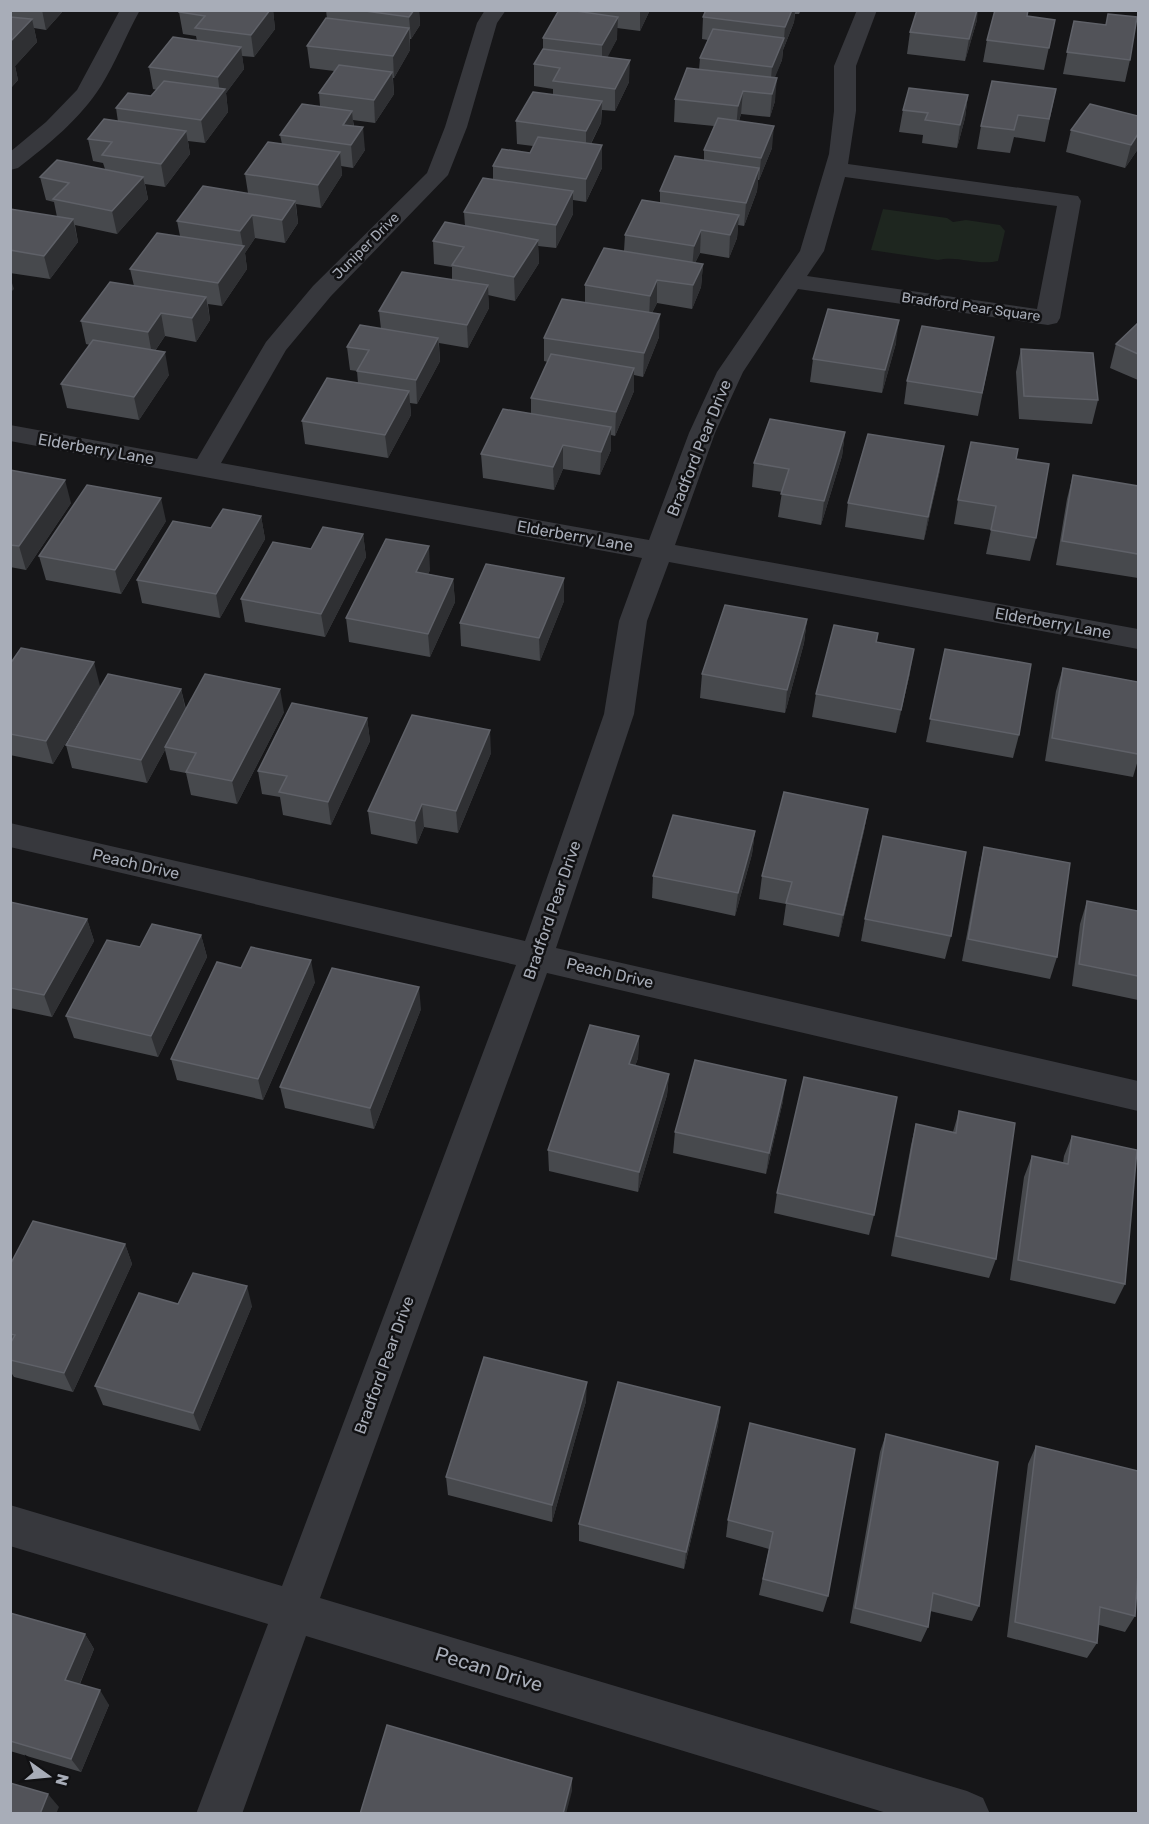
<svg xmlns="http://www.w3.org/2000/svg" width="1149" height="1824" viewBox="0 0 1149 1824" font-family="Rubik,sans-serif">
<rect width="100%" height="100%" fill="#161618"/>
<path fill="#1e261f" d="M883,209l64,9 6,4 13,-2 34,5 5,6 -7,30c-20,5 -40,-6 -60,-1l-67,-10z"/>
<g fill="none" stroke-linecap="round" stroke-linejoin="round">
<g fill="#37383d" fill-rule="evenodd">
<path d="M120,10h20c-14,25 -24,52 -39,76 -21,33 -52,58 -83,82l-8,2v-18l36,-30 31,-32z"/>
<path d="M485,10h21l-9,13 -30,104 -19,48 -117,121 -45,54 -65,113 428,77 40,-107 28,-61 83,-121 29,-97 5,-43v-45l23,-56h20l-21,56v45l-8,53 230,32 3,5 -21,117 -3,5 -9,2 -250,-36 -55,83 -28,61 -40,112 463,84v20l-469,-87 -22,59 -13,93 -78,234 582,133v30l-591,-138 -227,625 647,193 16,7 7,16h-100l-584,-178 -64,178h-46l72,-190 -258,-78v-41l272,81 234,-621 -506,-118v-24l515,118 79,-227 15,-93 23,-63 -632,-117v-16l187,34 69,-117 47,-56 114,-113 18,-46 32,-104zM845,177l212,29 -20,103 -230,-33 17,-25z"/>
</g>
</g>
<g fill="#47494d">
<polygon points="10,10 64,10 46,30 34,28 37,42 15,66 18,80 10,89"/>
<polygon points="180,10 273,10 275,29 254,57 242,56 244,69 226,93 228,112 205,143 188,141 190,154 165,187 145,184 148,199 117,234 75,225 78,242 50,279 10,273 10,209 57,217 54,202 46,200 40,177 105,169 103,163 93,161 88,139 118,122 116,108 151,96 157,90 153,89 149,67 197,41 196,36 183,34 179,12"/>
<polygon points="326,10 419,10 420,25 411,39 410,39 410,50 394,78 393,78 394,94 375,123 353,120 354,126 365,150 353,168 341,166 342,175 321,208 296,204 298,223 285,243 255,238 245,253 247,269 222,306 208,304 210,320 196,342 165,336 155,351 169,375 139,420 67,408 61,384 90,345 86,344 81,321 134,286 130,269 180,236 177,221 248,193 245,174 282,144 280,135 320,106 319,93 334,71 310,68 307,46 327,19"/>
<polygon points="557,10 650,10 640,31 617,28 617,39 607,57 629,82 615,111 602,110 601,123 591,144 602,168 586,202 573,200 573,214 556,248 538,246 539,263 515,301 488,295 489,308 468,348 439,343 440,361 417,404 410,403 411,415 388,458 305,444 302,421 358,383 357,371 350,370 347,347 381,329 379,311 452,280 452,267 434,264 433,241 465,226 464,212 493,179 493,166 530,153 533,146 517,144 516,121 553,94 553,89 534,86 534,64 543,49 543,38 557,14"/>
<polygon points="706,10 801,10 799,14 795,14 794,22 783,50 782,60 774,78 775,101 770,117 741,114 739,121 772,148 759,180 758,180 757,191 744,226 738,225 737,238 729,258 700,253 695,263 703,264 701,287 692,309 657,303 652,313 659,337 643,377 634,375 634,391 615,436 611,435 611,450 600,475 563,469 554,490 483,478 481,454 531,413 531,398 548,362 544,361 544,338 585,302 585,285 624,251 625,235 660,203 660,191 704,160 704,150 714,126 674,122 675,99 699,70 700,58 708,40 702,39 703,17"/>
<polygon points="1028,16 1055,20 1044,70 983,62 987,40"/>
<polygon points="977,20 965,61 907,54 910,32"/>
<polygon points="1074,21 1130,60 1125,82 1063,74"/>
<polygon points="1056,89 1045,142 1014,137 1010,153 977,149 981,126"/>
<polygon points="968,95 965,118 957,148 922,143 923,135 899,132 903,110"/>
<polygon points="1138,116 1138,149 1125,168 1066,152 1071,130"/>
<polygon points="1138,323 1138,380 1110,368 1116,344"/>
<polygon points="994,337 978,416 904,404 907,381"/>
<polygon points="896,343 882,393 810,382 813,359"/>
<polygon points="1021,349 1098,400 1092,424 1019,419 1016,372"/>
<polygon points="845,432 842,456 821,525 778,517 782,492 752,487 754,463"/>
<polygon points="1016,459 1036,538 1030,561 986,554 991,530 954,524 958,500"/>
<polygon points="10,470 71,503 26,570 10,567"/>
<polygon points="940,470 924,540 845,527 848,503"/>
<polygon points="1073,475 1138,486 1138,578 1056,565 1067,499"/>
<polygon points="261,516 265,539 220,618 142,603 137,580 211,528"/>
<polygon points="166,521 121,594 46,580 39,556"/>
<polygon points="363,534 366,557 325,637 245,622 241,599 311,549"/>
<polygon points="430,570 428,574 453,579 455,602 430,657 349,642 346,618"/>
<polygon points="564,578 564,601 540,661 461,646 460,623"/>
<polygon points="807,619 804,643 785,713 700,698 702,674"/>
<polygon points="878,633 877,642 910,673 896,733 812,717 816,694"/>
<polygon points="945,649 1019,735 1013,758 926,742"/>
<polygon points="10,664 100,686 53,764 10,755"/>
<polygon points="1063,668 1138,682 1138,760 1133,777 1045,761 1056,691"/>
<polygon points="181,689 186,709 284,712 237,804 191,795 186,773 170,770 165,750 147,783 72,768 66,745"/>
<polygon points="367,718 370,741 331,825 283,815 280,797 262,794 258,771"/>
<polygon points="491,753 458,833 424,827 417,844 371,834 368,811"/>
<polygon points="868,809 864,831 839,937 783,925 786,904 759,899 762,876"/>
<polygon points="755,831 752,854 735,916 652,898 653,876"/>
<polygon points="984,847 1057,957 1050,979 962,961 979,869"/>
<polygon points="1087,901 1138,911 1138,1000 1072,986 1080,924"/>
<polygon points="10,902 87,919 94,941 52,1017 10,1008"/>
<polygon points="865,919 951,936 945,959 861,941"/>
<polygon points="201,935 207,957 158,1057 74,1038 66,1016"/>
<polygon points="241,968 315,982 263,1100 177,1080 171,1059"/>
<polygon points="421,1009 374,1129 285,1108 280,1087"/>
<polygon points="639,1036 638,1058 635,1066 669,1074 667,1095 638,1192 549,1171 548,1150"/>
<polygon points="783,1101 766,1174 673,1153 675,1132"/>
<polygon points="959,1111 996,1259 989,1278 891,1256 911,1145 916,1124 953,1132"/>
<polygon points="1072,1136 1125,1284 1115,1304 1010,1280 1024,1177 1032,1156 1063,1163 1064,1156"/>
<polygon points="777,1193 874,1215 869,1235 774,1213"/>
<polygon points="125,1244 132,1264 73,1392 14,1377 10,1371 10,1265"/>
<polygon points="178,1304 252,1306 200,1431 103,1405 95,1386"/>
<polygon points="586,1401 552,1522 448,1495 446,1477"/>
<polygon points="720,1407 718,1425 684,1569 579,1541 579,1524"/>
<polygon points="750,1423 828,1596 823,1612 759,1595 769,1549 726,1537 728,1520"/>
<polygon points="886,1434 979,1606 972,1621 930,1611 928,1627 921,1642 850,1623 880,1452"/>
<polygon points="1036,1446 1135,1616 1125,1632 1099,1625 1097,1643 1087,1658 1007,1637 1028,1464"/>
<polygon points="10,1613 85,1634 94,1649 80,1684 109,1705 81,1772 10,1751"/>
</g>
<g fill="#2f3033">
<polygon points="42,10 64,10 46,30"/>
<polygon points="270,10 273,10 275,29 254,57 251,35"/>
<polygon points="414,10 419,10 420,25 411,39 409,17"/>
<polygon points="640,10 650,10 640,31"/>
<polygon points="792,10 795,10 794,22 783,50 785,27"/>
<polygon points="977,10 978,10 977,20 965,61 969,39"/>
<polygon points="618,17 617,39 602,68 602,45"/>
<polygon points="32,19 37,42 15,66 18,80 10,89 10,42"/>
<polygon points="409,28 410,50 394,78 393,56"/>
<polygon points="784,38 782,60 770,90 772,67"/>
<polygon points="241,47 244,69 226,93 228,112 205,143 201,120 220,96 218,77"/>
<polygon points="630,60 629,82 615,111 615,89"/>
<polygon points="392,72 394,94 375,123 374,100"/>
<polygon points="777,78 775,101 770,117 772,94"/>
<polygon points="743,91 741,114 736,129 738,106"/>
<polygon points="968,95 965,118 957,148 960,125"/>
<polygon points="602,101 601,123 586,153 586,131"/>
<polygon points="352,111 354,133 343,125"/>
<polygon points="774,126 772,148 759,180 761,158"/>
<polygon points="363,127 365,150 353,168 351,145"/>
<polygon points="186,131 190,154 165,187 161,164"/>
<polygon points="1138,134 1138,149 1125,168 1131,145"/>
<polygon points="602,145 602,168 586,202 586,179"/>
<polygon points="340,152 342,175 321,208 318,185"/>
<polygon points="759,168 757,191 744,226 746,203"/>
<polygon points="143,177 148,199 117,234 112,211"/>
<polygon points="573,191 573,214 556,248 556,225"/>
<polygon points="295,201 298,223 285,243 282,220"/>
<polygon points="252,215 255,238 245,253 247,269 222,306 218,283 243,247 240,231"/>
<polygon points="739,215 737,238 729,258 730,235"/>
<polygon points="73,219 78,242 50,279 44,256"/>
<polygon points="701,230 700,253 692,269 694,246"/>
<polygon points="538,240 539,263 515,301 514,277"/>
<polygon points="703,264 701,287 692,309 693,285"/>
<polygon points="10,277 14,289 10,293"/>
<polygon points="657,280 657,303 649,319 650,296"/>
<polygon points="488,285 489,308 468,348 467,325"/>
<polygon points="206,297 210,320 196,342 192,318"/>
<polygon points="161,313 165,336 152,355 148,332"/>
<polygon points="660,314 659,337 643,377 644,353"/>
<polygon points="899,320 896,343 882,393 885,370"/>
<polygon points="438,338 440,361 417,404 416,380"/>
<polygon points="165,352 169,375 139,420 134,397"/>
<polygon points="634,368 634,391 615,436 616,412"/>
<polygon points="409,391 411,415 388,458 385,435"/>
<polygon points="611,427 611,450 600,475 601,452"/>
<polygon points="845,432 842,456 821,525 824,501"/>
<polygon points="563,445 563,469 554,490 553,467"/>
<polygon points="944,446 940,470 924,540 928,517"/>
<polygon points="65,480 71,503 26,570 19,546"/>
<polygon points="161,498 166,521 121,594 115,570"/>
<polygon points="261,516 265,539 220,618 216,594"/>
<polygon points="363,534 366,557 325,637 321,614"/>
<polygon points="429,546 430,570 418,596 416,572"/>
<polygon points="564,578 564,601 540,661 539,638"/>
<polygon points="453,579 455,602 430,657 428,634"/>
<polygon points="807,619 804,643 785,713 787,690"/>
<polygon points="914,649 910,673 896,733 901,710"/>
<polygon points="94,662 100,686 53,764 46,741"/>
<polygon points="181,689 186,712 165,747 165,750 147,783 141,760"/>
<polygon points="280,689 284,712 237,804 232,781"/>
<polygon points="367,718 370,741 331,825 328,802"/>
<polygon points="490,730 491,753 458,833 456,811"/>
<polygon points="422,804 424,827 417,844 415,821"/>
<polygon points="868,809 864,831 839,937 843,915"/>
<polygon points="755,831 752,854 735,916 738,893"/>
<polygon points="87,919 94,941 52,1017 44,995"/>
<polygon points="201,935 207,957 158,1057 151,1036"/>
<polygon points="311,960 315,982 263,1100 258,1079"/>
<polygon points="419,987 421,1009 374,1129 370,1108"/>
<polygon points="639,1036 638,1058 628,1086 629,1064"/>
<polygon points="669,1074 667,1095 638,1192 639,1172"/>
<polygon points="786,1080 783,1101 766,1174 769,1153"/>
<polygon points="125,1244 132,1264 73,1392 64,1373"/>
<polygon points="247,1286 252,1306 200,1431 193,1413"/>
<polygon points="587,1382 586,1401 552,1522 552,1505"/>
<polygon points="720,1407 718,1425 684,1569 686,1552"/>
<polygon points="85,1634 94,1649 75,1695 65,1680"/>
<polygon points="100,1690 109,1705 81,1772 71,1759"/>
<polygon points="572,1778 572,1791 566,1814 563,1814"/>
<polygon points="48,1794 59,1807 56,1814 40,1814"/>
</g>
<g fill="#525359" stroke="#5f6168" stroke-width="1.5">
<polygon points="180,10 270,10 251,35 195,28 205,16 179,12"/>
<polygon points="358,10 414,10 409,17"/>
<polygon points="559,10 569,10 618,17 602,45 543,38"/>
<polygon points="706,10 792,10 785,27 703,17"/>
<polygon points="917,10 977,10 969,39 910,32"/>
<polygon points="995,10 1028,10 1027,16 1055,20 1049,48 987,40"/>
<polygon points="1108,14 1137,17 1130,60 1067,52 1074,21 1106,25"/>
<polygon points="10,17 32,19 10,42"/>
<polygon points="326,18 409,28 393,56 307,46"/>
<polygon points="713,29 784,38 772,67 700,58"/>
<polygon points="173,37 241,47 218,77 149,67"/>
<polygon points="543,49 630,60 615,89 553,81 560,68 534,64"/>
<polygon points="339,65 392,72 374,100 319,93"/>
<polygon points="687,68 777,78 772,94 743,91 738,106 675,99"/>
<polygon points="164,81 225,89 201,120 116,108 128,93 151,96"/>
<polygon points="992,81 1056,89 1049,119 1018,115 1014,130 981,126"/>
<polygon points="909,88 968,95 960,125 925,120 928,113 903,110"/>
<polygon points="533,92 602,101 586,131 516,121"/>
<polygon points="302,104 352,111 343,125 363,127 351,145 280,135"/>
<polygon points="1090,104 1138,116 1138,134 1131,145 1071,130"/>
<polygon points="718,118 774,126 761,158 704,150"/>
<polygon points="104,119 186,131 161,164 102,155 112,142 88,139"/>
<polygon points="538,137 602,145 586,179 493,166 502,149 530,153"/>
<polygon points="268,142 340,152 318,185 245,174"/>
<polygon points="675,156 759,168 746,203 660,191"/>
<polygon points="57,160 143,177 112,211 53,199 69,183 40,177"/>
<polygon points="483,178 573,191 556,225 464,212"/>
<polygon points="203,186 295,201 282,220 252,215 240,231 177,221"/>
<polygon points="642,200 739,215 730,235 701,230 694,246 625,235"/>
<polygon points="10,209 73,219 44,256 10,250"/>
<polygon points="445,222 538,240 514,277 452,265 464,247 433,241"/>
<polygon points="157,233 244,246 218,283 130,269"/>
<polygon points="604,248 703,264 693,285 657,280 650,296 585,285"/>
<polygon points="402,272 488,285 467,325 379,311"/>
<polygon points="110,282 206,297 192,318 161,313 148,332 81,321"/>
<polygon points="562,299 660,314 644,353 544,338"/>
<polygon points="828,309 899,320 885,370 813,359"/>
<polygon points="1138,323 1138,354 1116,344"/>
<polygon points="360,325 438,338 416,380 357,371 369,350 347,347"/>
<polygon points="922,326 994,337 982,393 907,381"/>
<polygon points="93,340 165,352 134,397 61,384"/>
<polygon points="1021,349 1093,353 1098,400 1024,396"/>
<polygon points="551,354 634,368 616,412 531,398"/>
<polygon points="327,378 409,391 385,435 302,421"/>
<polygon points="503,409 611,427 601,452 563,445 553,467 481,454"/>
<polygon points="770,419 845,432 824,501 781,494 789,469 754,463"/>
<polygon points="868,434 944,446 928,517 848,503"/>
<polygon points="971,442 1018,449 1016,459 1049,464 1036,538 991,530 996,506 958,500"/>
<polygon points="10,470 65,480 19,546 10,545"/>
<polygon points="1073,475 1138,486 1138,554 1062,541"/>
<polygon points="87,485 161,498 115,570 39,556"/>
<polygon points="223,509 261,516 216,594 137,580 173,521 211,528"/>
<polygon points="323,527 363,534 321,614 241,599 273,542 311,549"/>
<polygon points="386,539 429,546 416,572 453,579 428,634 346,618"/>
<polygon points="486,564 564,578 539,638 460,623"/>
<polygon points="725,605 807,619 787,690 702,674"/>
<polygon points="834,625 878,633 876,642 914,649 901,710 816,694"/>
<polygon points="21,648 94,662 46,741 10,734 10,664"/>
<polygon points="945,649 1031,664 1019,735 930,719"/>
<polygon points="1063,668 1138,682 1138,754 1052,738"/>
<polygon points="108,674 181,689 141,760 66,745"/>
<polygon points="205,674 280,689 232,781 186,772 196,753 165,747"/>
<polygon points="292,703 367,718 328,802 279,792 287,776 258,771"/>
<polygon points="412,715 490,730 456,811 422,804 415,821 368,811"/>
<polygon points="784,792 868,809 843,915 786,903 792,882 762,876"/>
<polygon points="673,815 755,831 738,893 653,876"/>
<polygon points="883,836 966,852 951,936 865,919"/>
<polygon points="984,847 1070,863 1057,957 968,939"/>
<polygon points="1087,901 1138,911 1138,976 1079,964"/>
<polygon points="10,902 87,919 44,995 10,988"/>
<polygon points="152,924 201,935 151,1036 66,1016 107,940 140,947"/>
<polygon points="251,947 311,960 258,1079 171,1059 217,962 241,968"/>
<polygon points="332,968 419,987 370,1108 280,1087"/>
<polygon points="590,1025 639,1036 629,1064 669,1074 639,1172 548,1150"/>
<polygon points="695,1060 786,1080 769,1153 675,1132"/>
<polygon points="804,1077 897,1097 874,1215 777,1193"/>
<polygon points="959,1111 1015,1123 996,1259 896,1236 916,1124 956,1133"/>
<polygon points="1072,1136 1137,1150 1125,1284 1018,1260 1032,1156 1068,1164"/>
<polygon points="33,1221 125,1244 64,1373 10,1360 10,1344 15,1335 10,1334 10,1265"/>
<polygon points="193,1273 247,1286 193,1413 95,1386 139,1293 178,1304"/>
<polygon points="484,1357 587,1382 552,1505 446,1477"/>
<polygon points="618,1382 720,1407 686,1552 579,1524"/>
<polygon points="750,1423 855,1449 828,1596 763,1579 773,1532 728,1520"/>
<polygon points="886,1434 998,1462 979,1606 933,1593 928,1627 855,1608"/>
<polygon points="1036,1446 1138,1471 1138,1574 1135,1616 1100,1607 1097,1643 1015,1622"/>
<polygon points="10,1613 85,1634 65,1680 100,1690 71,1759 10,1741"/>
<polygon points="387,1725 572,1778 563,1814 360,1814"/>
<polygon points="10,1783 48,1794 40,1814 10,1814"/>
</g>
<g text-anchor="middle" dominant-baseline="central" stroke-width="5" stroke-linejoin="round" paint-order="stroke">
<g font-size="14" fill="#a8adb8" stroke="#111113">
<text transform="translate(366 246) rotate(-45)">Juniper Drive</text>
<text transform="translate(971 307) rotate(8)">Bradford Pear Square</text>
</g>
<g font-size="16" fill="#a8adb8" stroke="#111113">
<text transform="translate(699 448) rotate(-68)">Bradford Pear Drive</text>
<text transform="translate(96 449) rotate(10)">Elderberry Lane</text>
<text transform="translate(575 536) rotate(10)">Elderberry Lane</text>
<text transform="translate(1053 623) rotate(10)">Elderberry Lane</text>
<text transform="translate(136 864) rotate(13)">Peach Drive</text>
<text transform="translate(552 910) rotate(-71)">Bradford Pear Drive</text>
<text transform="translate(610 973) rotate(13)">Peach Drive</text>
<text transform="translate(384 1365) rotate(-70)">Bradford Pear Drive</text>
</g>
<g font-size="20" fill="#a8adb8" stroke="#111113">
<text transform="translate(489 1669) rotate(17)">Pecan Drive</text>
</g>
</g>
<rect width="1149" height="1824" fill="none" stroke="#a8adb8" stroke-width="24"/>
<g transform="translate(48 1776) rotate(105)" stroke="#111113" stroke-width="4.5" paint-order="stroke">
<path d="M0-4.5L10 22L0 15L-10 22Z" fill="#a8adb8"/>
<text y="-9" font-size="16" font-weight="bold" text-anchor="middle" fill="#a8adb8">N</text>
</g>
</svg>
